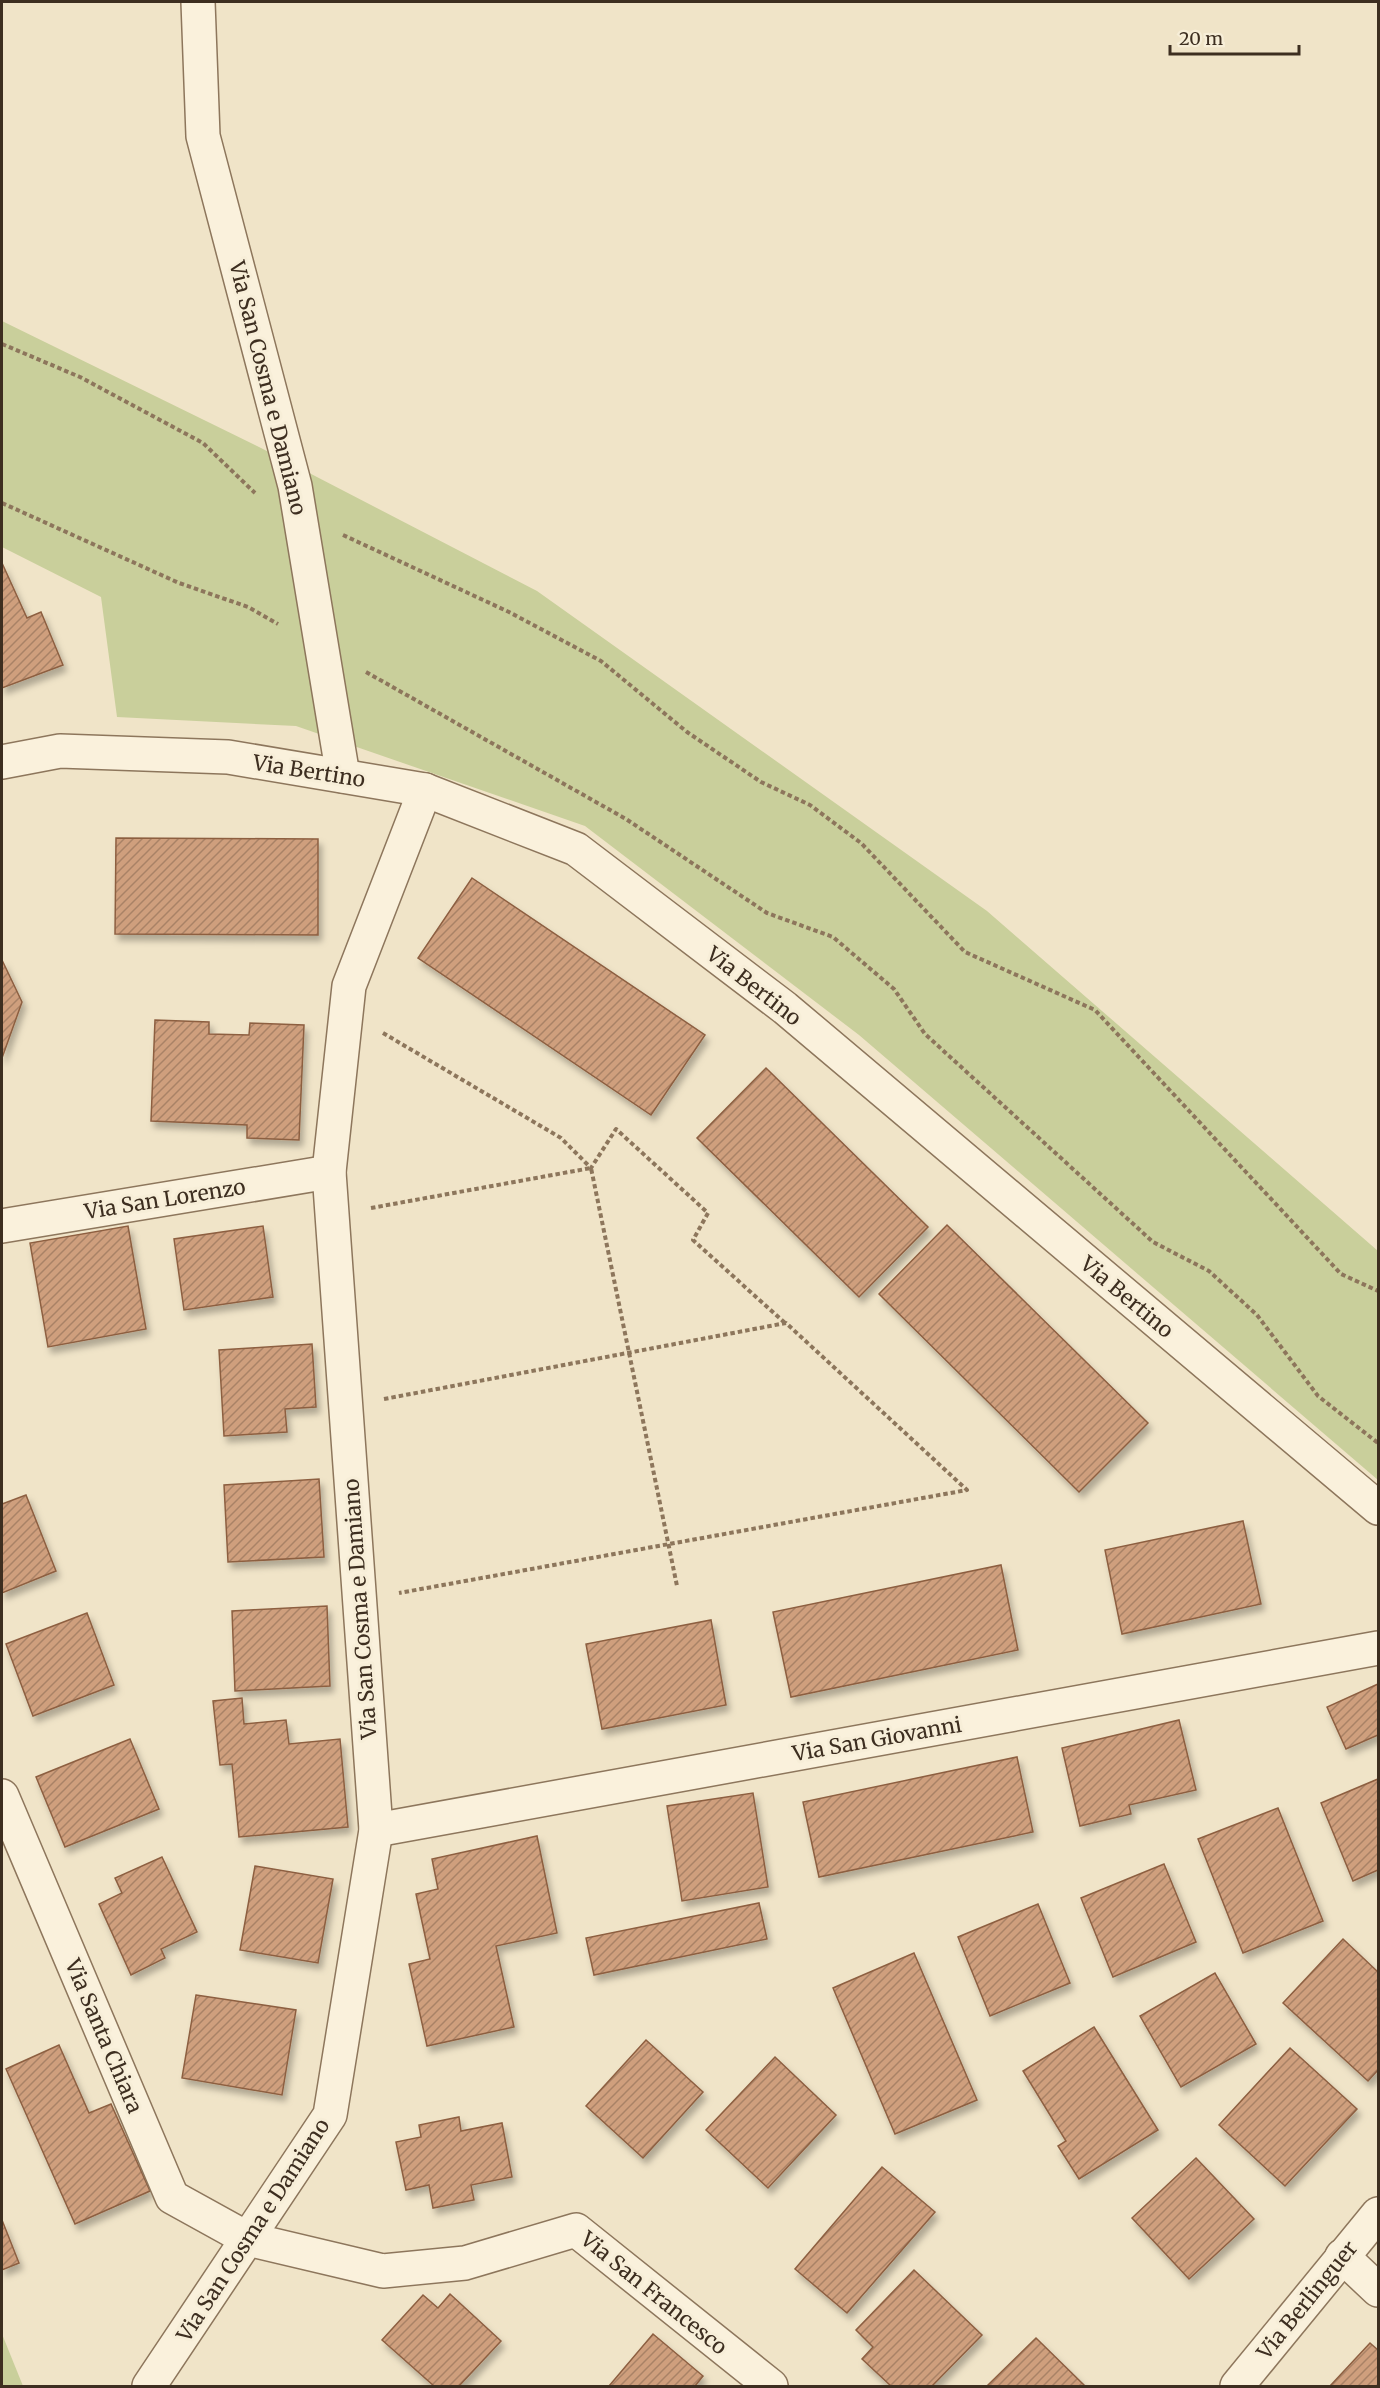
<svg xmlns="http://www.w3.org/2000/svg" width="1380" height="2388" viewBox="0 0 1380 2388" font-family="Merriweather,serif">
<defs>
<pattern id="building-hatch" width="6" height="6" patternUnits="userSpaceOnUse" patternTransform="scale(1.5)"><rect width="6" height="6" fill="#cf9f7d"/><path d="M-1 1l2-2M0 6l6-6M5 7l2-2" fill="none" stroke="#a98266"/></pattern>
<filter id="shadow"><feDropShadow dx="3.5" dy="6" stdDeviation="3" flood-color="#0004"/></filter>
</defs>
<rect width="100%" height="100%" fill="#f0e4c8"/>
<g fill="#c9cf9b">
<polygon points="2,321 261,448 537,591 987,911 1378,1251 1378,1480 859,1035 585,826 296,726 117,717 101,597 2,547"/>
<polygon points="2,2334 23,2386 2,2386"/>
</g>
<g fill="url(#building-hatch)" stroke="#8d5f41" stroke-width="1.5" filter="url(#shadow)">
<polygon points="2,563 27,618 41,612 63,665 2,688"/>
<polygon points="116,838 318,839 318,935 115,934"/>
<polygon points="472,878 705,1035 651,1115 418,958"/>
<polygon points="2,960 22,1002 2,1058"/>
<polygon points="155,1020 209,1022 209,1034 249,1035 250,1023 304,1025 299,1140 247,1138 247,1125 151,1121"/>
<polygon points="766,1068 928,1227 859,1297 697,1138"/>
<polygon points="947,1225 1148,1423 1079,1492 879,1294"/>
<polygon points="128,1226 146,1329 48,1347 30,1243"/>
<polygon points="263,1226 273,1297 184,1310 174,1239"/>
<polygon points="312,1344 316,1407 285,1409 287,1432 224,1436 219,1350"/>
<polygon points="319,1479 324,1557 228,1562 224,1485"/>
<polygon points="26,1495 56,1571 2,1593 2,1504"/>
<polygon points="1243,1521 1261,1604 1122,1634 1105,1550"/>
<polygon points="1001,1565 1018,1650 791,1697 773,1612"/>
<polygon points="327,1606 330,1686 235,1691 232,1611"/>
<polygon points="87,1613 114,1685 33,1716 6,1644"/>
<polygon points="711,1620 726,1705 602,1729 586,1644"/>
<polygon points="1378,1684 1378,1735 1346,1749 1327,1707"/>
<polygon points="242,1698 244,1724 286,1720 289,1744 340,1739 348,1827 239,1837 232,1764 220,1765 213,1701"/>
<polygon points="1179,1720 1196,1790 1129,1805 1131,1814 1080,1826 1062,1748"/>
<polygon points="130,1739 159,1809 65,1847 36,1777"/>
<polygon points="1017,1757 1033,1832 819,1877 803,1802"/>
<polygon points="1378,1779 1378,1870 1353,1881 1321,1803"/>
<polygon points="753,1793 768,1887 682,1901 667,1806"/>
<polygon points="1278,1808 1323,1921 1243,1953 1198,1839"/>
<polygon points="537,1836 557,1933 496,1946 514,2027 427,2046 409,1964 430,1959 416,1894 438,1889 432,1859"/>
<polygon points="162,1857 197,1932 161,1949 165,1958 131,1975 99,1904 122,1893 115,1878"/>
<polygon points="1164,1864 1196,1942 1113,1977 1081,1898"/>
<polygon points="255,1866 333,1879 318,1963 240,1950"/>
<polygon points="759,1903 767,1939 594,1975 586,1938"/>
<polygon points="1038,1904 1070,1983 990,2016 958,1937"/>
<polygon points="1343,1939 1378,1972 1378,2070 1368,2081 1283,2003"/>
<polygon points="914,1953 977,2100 895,2134 833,1988"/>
<polygon points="1215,1973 1256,2044 1181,2087 1140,2016"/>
<polygon points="196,1995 296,2010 282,2095 182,2078"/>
<polygon points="1094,2027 1158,2130 1079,2179 1058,2146 1066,2141 1023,2071"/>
<polygon points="646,2040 703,2092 643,2158 586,2106"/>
<polygon points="59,2045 89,2113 111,2104 150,2191 75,2224 6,2069"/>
<polygon points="1290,2048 1357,2109 1285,2186 1219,2125"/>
<polygon points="775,2057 836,2115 768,2188 706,2130"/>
<polygon points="459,2117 461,2131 502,2123 512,2177 471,2185 474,2200 433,2208 429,2185 406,2190 396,2142 421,2137 419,2125"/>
<polygon points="1196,2158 1254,2219 1189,2279 1132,2218"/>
<polygon points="882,2167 935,2212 847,2313 795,2269"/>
<polygon points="2,2220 19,2263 2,2270"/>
<polygon points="914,2270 982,2335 932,2386 891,2386 862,2359 873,2347 856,2330"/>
<polygon points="450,2294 501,2341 459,2386 434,2386 382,2340 423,2295 438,2308"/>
<polygon points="653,2334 703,2376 695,2386 609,2386"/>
<polygon points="1036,2338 1085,2386 987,2386"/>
<polygon points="1370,2343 1378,2350 1378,2386 1330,2386"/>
</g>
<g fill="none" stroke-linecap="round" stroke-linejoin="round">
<g stroke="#8d765c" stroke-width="36">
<g id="minor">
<polyline points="198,2 203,136 295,486 343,776"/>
<polyline points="2,762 60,751 228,757 425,790 576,849 785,1008 1378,1508"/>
<polyline points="2,1226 329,1172"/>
<polyline points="2,1796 172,2197 248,2239 383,2271 465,2263 576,2230 771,2386"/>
<polyline points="376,1830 1378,1648"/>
<polyline points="1342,2256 1378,2290"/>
<polyline points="149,2386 330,2115 376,1830 329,1172 349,986 425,790"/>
<polyline points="1237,2386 1378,2214"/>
</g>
</g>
<g stroke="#8d765c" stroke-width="4" stroke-dasharray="4.5 3" stroke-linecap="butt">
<polyline points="2,344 80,377 203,443 255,493"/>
<polyline points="2,503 179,583 248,607 278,624"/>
<polyline points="343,535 509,612 601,661 687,732 761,782 810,805 861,843 965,952 1095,1010 1341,1274 1378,1291"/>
<polyline points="366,672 626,819 767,913 833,937 894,989 925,1034 1153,1242 1209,1271 1257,1315 1318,1396 1378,1443"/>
<polyline points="383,1033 561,1138 591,1168 616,1129 708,1213 693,1240 785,1323"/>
<polyline points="371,1208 591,1168 677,1586"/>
<polyline points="384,1399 786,1323 967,1490 399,1593"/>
</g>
<use href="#minor" stroke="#faf1dc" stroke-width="33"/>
</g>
<g text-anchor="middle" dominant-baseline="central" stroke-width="6" stroke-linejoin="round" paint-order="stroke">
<g font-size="21" fill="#3d2e20" stroke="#f7eed8">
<text transform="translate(268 388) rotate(76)">Via San Cosma e Damiano</text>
<text transform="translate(309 771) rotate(9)">Via Bertino</text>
<text transform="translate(754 986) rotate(38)">Via Bertino</text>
<text transform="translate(165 1199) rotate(-9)">Via San Lorenzo</text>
<text transform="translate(1127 1297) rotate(40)">Via Bertino</text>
<text transform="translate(360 1609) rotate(-94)">Via San Cosma e Damiano</text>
<text transform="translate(877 1739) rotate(-10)">Via San Giovanni</text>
<text transform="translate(104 2036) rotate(67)">Via Santa Chiara</text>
<text transform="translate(253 2230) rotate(-57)">Via San Cosma e Damiano</text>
<text transform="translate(654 2293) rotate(39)">Via San Francesco</text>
<text transform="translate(1307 2300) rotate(-51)">Via Berlinguer</text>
</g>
</g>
<rect width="1380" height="2388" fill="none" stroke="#3d2e20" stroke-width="6"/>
<path d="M1170 45v9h129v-9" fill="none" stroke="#3d2e20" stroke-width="3"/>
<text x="1179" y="45" font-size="18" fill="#3d2e20" stroke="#f7eed8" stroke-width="4.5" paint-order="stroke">20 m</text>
</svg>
